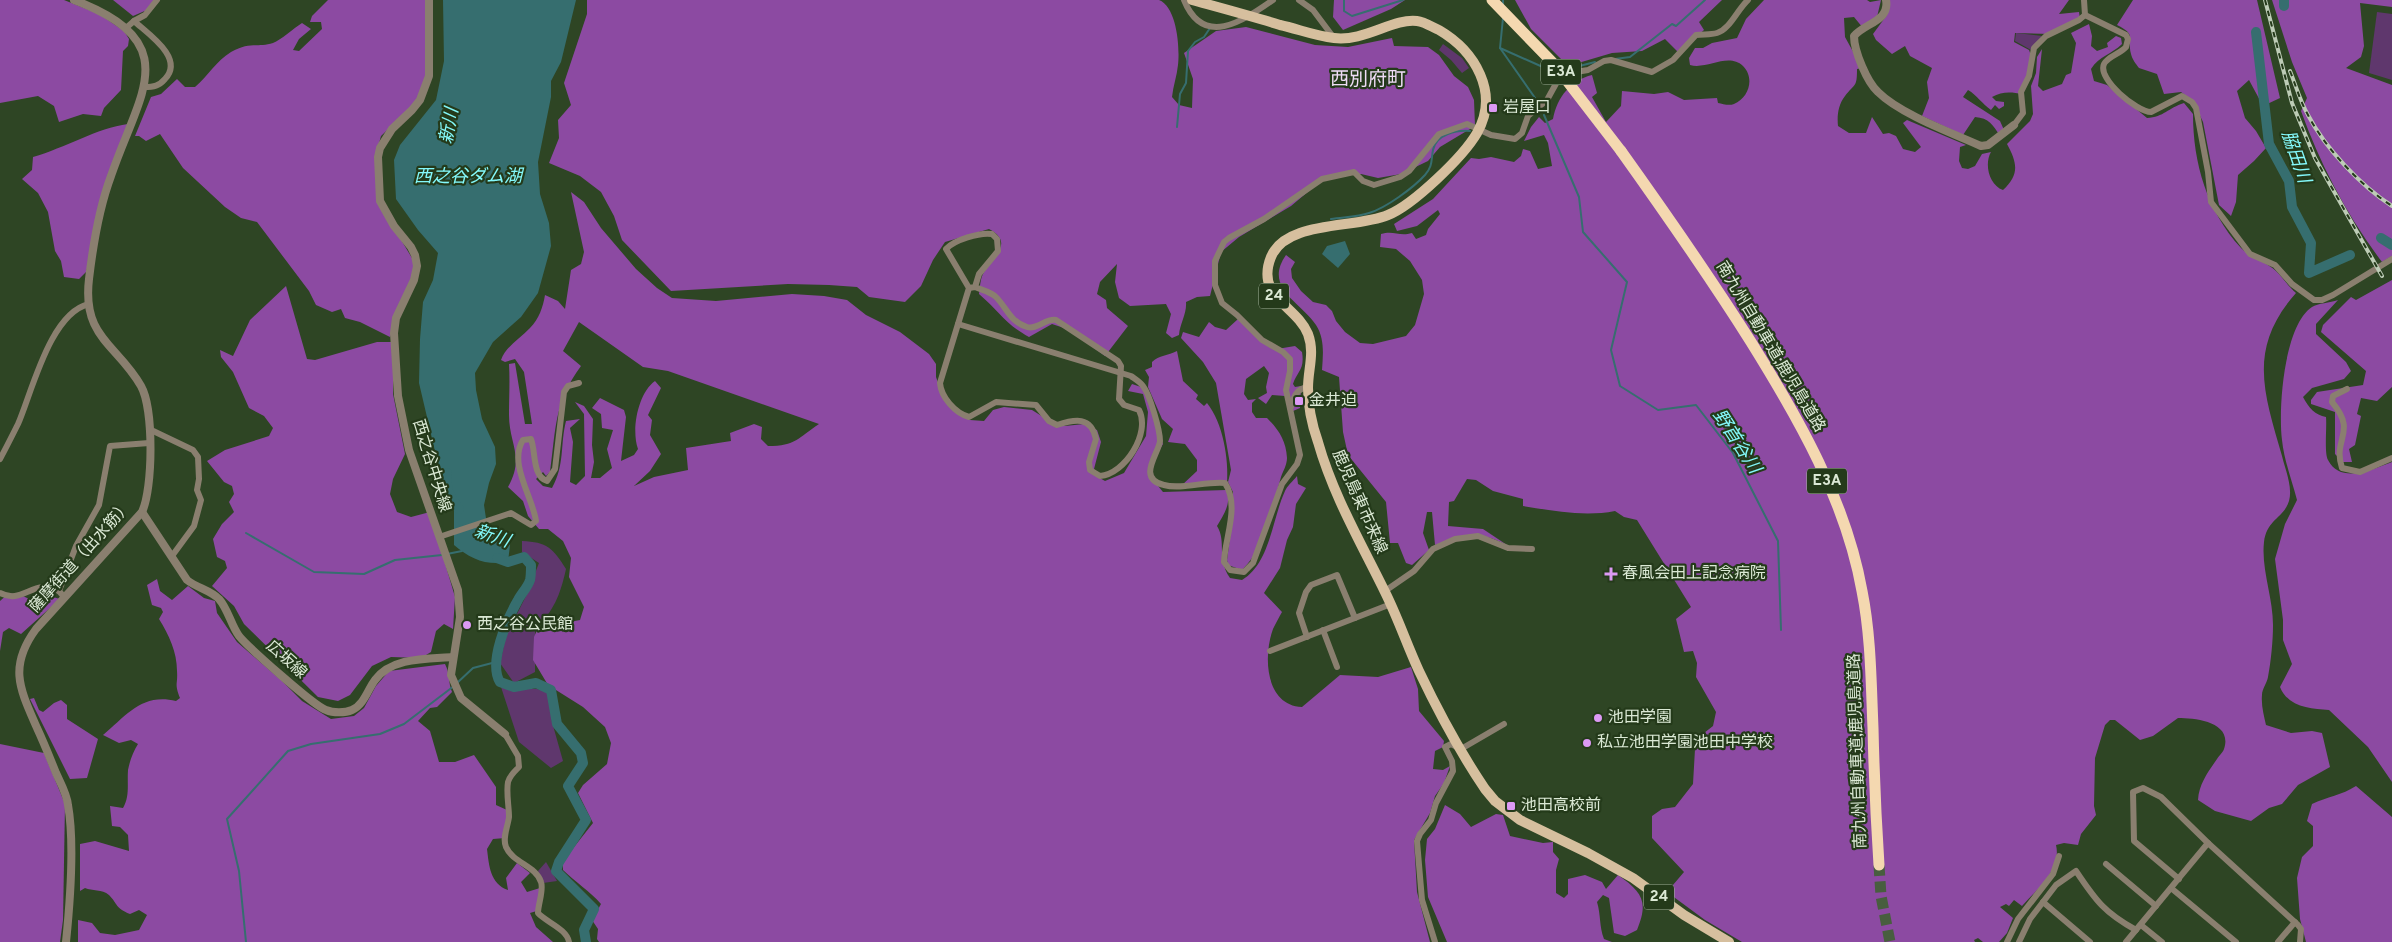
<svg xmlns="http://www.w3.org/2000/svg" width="2392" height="942" viewBox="0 0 2392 942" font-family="Overpass,'Noto Sans JP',sans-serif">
<rect width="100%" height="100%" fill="#2e4524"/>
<g fill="#5f376d">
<polygon points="2377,12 2392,14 2392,80 2369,73"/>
<polygon points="2016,33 2042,36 2031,50 2015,41"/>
<polygon points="1443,44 1462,58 1469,68 1462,73 1451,60 1439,50"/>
<path d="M522,541c25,1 31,7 44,28 -6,27 -12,41 -31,61v42l-21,11 -14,-20 6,-27 21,-42 12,-31 -17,-11z"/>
<path d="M501,687c17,7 30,-3 48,5l3,30 11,39 -12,7 -32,-26z"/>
<polygon points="546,862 557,881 543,883 538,871"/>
</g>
<g fill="#8c4aa2" fill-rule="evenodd">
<polygon points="0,0 64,0 99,14 124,31 129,39 128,46 123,51 121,90 104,108 101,116 83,114 59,122 54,106 38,96 0,103"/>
<polygon points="113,0 154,0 147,10 133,16"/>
<path d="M328,0h97l4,69 -6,24 -10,12 -32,31 -6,22 2,42 38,63 -1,13 -24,61 -30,-15 -15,-4 -4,-9 -9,3 -16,-7 -7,-14 -52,-69 -16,-4 -16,-11 -42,-39 -23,-34 -14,7 -7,-5h-4l16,-39 10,-3 16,-15 8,8h10c13,-11 21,-26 36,-35 19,-11 27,-4 42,-9 8,-3 21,-15 29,-20l9,6 -12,10 -6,11 6,1 23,-22 -1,-7h-11l2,-6z"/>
<path d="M587,0h572c18,7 21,48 19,65 -1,11 -5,21 -6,32l7,8 13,3 1,-29 -9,-26 32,-22 30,-4 69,18 33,2 44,-9 2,8 34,1 11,8 15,21 14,11 6,13 1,26 -35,21 -12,14 -27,13 -23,4 -17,-4 -28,1 -17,10 -25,21 -52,31 -18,15 -11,44 -13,1 -11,5c1,12 -6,21 -7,33l-7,3 -6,-5 5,-19 -5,-10 -36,2 -11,-8 -4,-16 2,-18 -17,18 -3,12 9,6 1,8 21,18 -23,30 -35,-26 -18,-6 -23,13c-24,-13 -30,-26 -50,-43 1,-6 1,-14 4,-20 8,-15 33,-31 6,-45l-44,13 -12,18 -12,26 -16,16 -36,-5 -12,-10 -28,-2 -41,-1 -117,7 -49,-51 -8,-24 -13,-24 -21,-16 -31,-13 10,-25 -1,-18 13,-15 -7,-22 23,-69z"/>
<polygon points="1334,0 1405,0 1391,9 1343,30 1333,17"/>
<polygon points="1515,0 1722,0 1699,22 1704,30 1678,52 1665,39 1642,51 1612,53 1568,66 1531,29"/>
<path d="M1764,0h103l3,2 11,-2 -4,17 -14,11 -9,-11 -10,1 1,19 17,31 -5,1c0,19 -2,14 -12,27 -7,9 -8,20 -7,30l11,7h17l6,-16 11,17 6,-1 7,3 7,13 12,3 6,-5 -18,-24 4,-3 59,25 -6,2 -1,14 3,7 6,1 7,-3 7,-12 9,-2c-7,12 -2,33 12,38 16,-15 15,-26 4,-46l23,-23 3,-7 -2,-28 5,-13 1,-16 5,-8 -4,37 5,5 19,-7 4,-9 5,-2 5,-30 -5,-10 18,-9 3,12 -1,10 6,5 11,-4 -1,-4 9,-7 5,2 1,6c-10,10 -23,12 -31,25l3,12 13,4 40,33c17,-1 21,-10 37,-15l9,11c0,49 14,97 48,134 10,10 24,13 35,23 7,7 12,15 20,22 -49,55 -32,100 -14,163 3,13 11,31 7,45 -5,17 -22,18 -25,41 -3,27 9,55 9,83 0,16 -2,36 -5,52 -1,6 -6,12 -6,18 -1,10 2,21 4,30l25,8 21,-2 10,2 8,34 -32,18 -16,19 -13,4 -18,13 -36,-10 -17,-11c1,-16 10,-28 19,-41 2,-3 6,-7 7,-10 9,-27 -28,-31 -46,-31l-25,18 -13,4 -25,-20h-5l-5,5 -10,33 -1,48 2,9 -15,19 -3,11 -14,-2 -8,2c6,25 -20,45 -34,61l-8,-6 -5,6 -3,-2 -6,3 13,11 -6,15 -8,9h-16l-5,-4 -4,2 1,2h-233l-37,-22 -38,-28 17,-20 -32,-34v-22l10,-7 13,-2 18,-23 2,-35 9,-16 9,-7 3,-14 -20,-35 1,-14 -4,-12 -9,1 -8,-33 15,-12 -54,-87 -13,-3 -9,-6c-30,6 -61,0 -92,-5v-7l-30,-8 -17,-11 -9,-1 -13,22 -5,1 -1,24 35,3 24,16c-32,-16 -39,-8 -72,0l-3,-33h-5l-4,21 6,17 -17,15 -6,-2 -8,-20h-8l-4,-41 -38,-47 -5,-23 -4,-55 -17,-7c1,-15 3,-31 -6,-45 -15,-23 -53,-37 -30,-70l9,7 -4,7 1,9 9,13 12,11 13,3 6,6 4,10 9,11 15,11 13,1 33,-8 9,-11 9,-31 -2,-14 -12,-19 -14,-12 -16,-2 1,-13c13,-4 18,3 31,-1l4,6 10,-4 2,-6 12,-15 -2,-4 -21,16 -20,5 -3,-7 39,-25 38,-41 8,1 12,-2 23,5 7,-6 2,-7 7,2 8,18 14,-3 -4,-23 -4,-8 -20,6 7,-14 8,-10 6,6 8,-4c4,-22 18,-39 39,-44l5,18 -5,4 14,25 15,-16 1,-15 32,3 14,-2 16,8 33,-2 1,5c5,1 11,3 16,1 15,-6 21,-26 9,-38 -15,-14 -36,4 -53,-1l-1,-7 6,-10h8l9,-5 25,-5 9,-19z"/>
<path d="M1888,0h181l-10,14 20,-2 1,7 -29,15 -36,-1 -1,9 15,8 3,8 -10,36c-10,-2 -20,-3 -30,3l4,4 8,1v4l-5,3 -4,-4 -4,5c-9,-6 -14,-15 -23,-20l-5,7 37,24 4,9 -4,6c-7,-11 -11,-18 -25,-19l-12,18 -41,-19 7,-18 -2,-16 5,-14 -22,-12 -5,-10 -13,8 -16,-14 -3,-6 14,-19z"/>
<path d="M2133,0h124l23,98 -17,8 -14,-26 -12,11 8,27 11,13 10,17 -12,13 -16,14 -2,27 -5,14 -12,-11 -16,-83 -10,-21 -12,-9 -17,2 -7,-20 -18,-6c-3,-4 -7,-9 -8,-14 -4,-17 6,-19 -14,-29z"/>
<path d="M2272,0h120v7l-32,-4 4,43 -3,11 -15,11 46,17v171l-10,6c-35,-46 -62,-98 -81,-151l6,-13 -15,-36z"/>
<path d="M128,124l-42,148 -7,7 -15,-2 -3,-16 -6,-10 -7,-39 -10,-19 -16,-14 10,-9 1,-13c32,-9 64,-29 95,-33z"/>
<path d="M571,192l13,10 17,26 35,41 21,19 15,10 44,3 76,-7 32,2 23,4 19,15 34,17 29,22 7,10v13l5,14 11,16 18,13 14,1 9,-11 11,-3 28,3 16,10 17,6 19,-2 13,6 4,12 -7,27 4,8 7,4 19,-8 22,-37 2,-24 -5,-18 -15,-3 4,-7 12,4 19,56c-13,23 -19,26 0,48l63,-2c6,13 -2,24 -9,36 10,16 -1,31 13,52l12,2c28,-16 30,-61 43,-89 2,-5 8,-10 12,-15l1,8 8,4 -10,16 -3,23 -6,13 -7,28 -16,25 18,19c-3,5 -6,11 -9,17 -10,27 -8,76 29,78l38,-32 38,2 33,-10 7,22 1,22 25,30 -1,6 -8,4 -2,18 10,1 7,-4 -6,17 -9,13 -5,17 -16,27 3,52 13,50h-831l-2,-3 1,-10 -6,-9 9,-16c-11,-13 -26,-22 -38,-34v-9l30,-38 -15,-30 5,-8 24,-21 4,-21 -6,-16 -22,-20 -35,-22 -15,-25 1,-23 4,-9 42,-8 4,-13 -15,-30 2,-19 -8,-17 -15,-12h-9l-11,-13 -5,-15 -15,-14c17,-30 1,-43 1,-72 0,-18 1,-33 0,-51l6,-1 10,61h7l-8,-52 -9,-13 -10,3 -4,-2c5,-14 19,-21 29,-32 9,-9 13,-21 15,-33l13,6 7,8 6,-39 10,-6 3,-12zM579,322l64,45 25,4 151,53c-21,14 -23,22 -51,22l-7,-7 1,-12 -8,-3 -24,9 1,8 -45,7 2,22 -34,7 -20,9 16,-15 11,-17 -11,-19 2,-15 -4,-5 13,-27 -6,-7c-17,12 -24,49 -17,68l-4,6 -13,6 5,-44 -2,-7 -24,-12 -8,10 9,6 1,14 11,2 -6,19 5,19 -12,10h-9l3,-16 -2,-17 1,-26 -9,-13 -9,-4 9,12 1,62 -9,9 -6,-3 3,-40 -3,-14 10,-9 -14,2c-6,24 -1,44 -14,67l-9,-2 -7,-7 7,-7 3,4 4,-4c6,-43 4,-70 31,-106l-18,-15z"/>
<polygon points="2392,280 2392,387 2377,401 2361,398 2357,414 2361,416 2355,445 2349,449 2352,462 2343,462 2335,454 2335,412 2311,404 2311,400 2317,392 2363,385 2366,371 2321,332 2323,325 2351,297 2356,300"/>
<polygon points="286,286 307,359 315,360 377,342 391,342 393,362 393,394 405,454 393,479 390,494 397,512 411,517 430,512 455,597 453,629 444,624 436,631 431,652 421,658 391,657 372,666 350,695 338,701 318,697 244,624 234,606 212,586 227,568 225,561 217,557 213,539 222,524 234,512 229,502 234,494 232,486 224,482 207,461 225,450 269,436 273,428 264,416 249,408 233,372 221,357 220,350 233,356 250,320"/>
<path d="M2338,300l-22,24v10l30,28 5,9 -7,8 -32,9 -9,9c6,11 12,18 23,20 1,10 -2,36 2,43 13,25 45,9 64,2v320l-24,-35 -39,-37c-19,-1 -41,-3 -49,-23l12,-23 -9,-24v-20l-8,-61 10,-35 12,-24c-5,-19 -13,-40 -15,-60 -4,-31 2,-115 30,-133 6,-4 18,-4 26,-7z"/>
<path d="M1238,319l39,30 18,-3 7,6c3,18 -5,19 -9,32l2,3 6,-1 -1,22 -7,3 -8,-15 -13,-1 -6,9 -8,-6 9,-5 -1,-6 3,-14 -5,-7 -18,13 -2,15 4,6 8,-1 -4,4v9l4,6h11c12,12 19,23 20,40 0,7 -4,13 -6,19 -9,30 -14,69 -39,93l-14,-5 -1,-5 6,-44v-24l-5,-10 3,-12 -15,-87 -13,-21 -22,-24 2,-6 16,5 10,-15 6,5 11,3z"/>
<path d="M1177,351l6,30 15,14 -2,4 8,7 3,-3c16,20 22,56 20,81l-46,2 16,-15v-11l-12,-16 -17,-2 5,-13 -11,-10 -14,-32 1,-10 -4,-7 7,-3v-5c7,-7 16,-6 25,-11z"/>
<path d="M157,579l3,12 12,9 16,-14 16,12 11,3 2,12 20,29 45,39 20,20 29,18 23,-3 10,-8 12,-22 13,-15 56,-7c5,9 3,18 7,28l-15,15 -7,1 -12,13 12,10 9,31h16l19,-7 22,32v18l11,5 -2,28 -12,1 -6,10c2,16 3,35 21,41l-2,-12 11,-15 13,10 -9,9 6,10 13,-4v22l-10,3 6,14 17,15h-475v-22l14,3 8,10 15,2 24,-5 8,-15 -8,-5 -9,4c-15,-6 -12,-10 -21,-19 -7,-6 -17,-4 -24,-7l-5,3v-47l15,-3 34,10 -1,-16 -8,-8 -8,-1 -2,-20 13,2c7,-12 4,-24 5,-38 2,-10 5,-18 10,-26l-7,-4 -12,3 -16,-8c24,-20 39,-42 73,-34l4,-3c-6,-15 -2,-13 -3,-27 0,-19 -8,-36 -18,-52l4,-7 -2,-4 -9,-3 -5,-20z"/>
<polygon points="9,593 23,596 31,600 46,595 60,599 21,634 9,628 3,632 0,651 0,601"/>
<polygon points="34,698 39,710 43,712 54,703 61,700 67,705 67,719 98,739 87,778 70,779 30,699"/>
<polygon points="0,744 44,753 65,804 63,920 60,942 0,942"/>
<path d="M2356,786l36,31v125h-86l-6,-23 -3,-41 5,-21 11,-11v-20l-6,-5 5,-17c15,-7 30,-9 44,-18z"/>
<path d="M1445,805l15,9 11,13 25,-13 7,1 7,21 33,7 10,-1v10l6,7 -3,11v23l8,5 4,-4v-15l17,-4 17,7 4,7 12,-14c24,17 31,26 19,55l-12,6 -11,-3 -5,-35 -6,-3 -6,7c4,13 2,24 7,37l8,3h-165l-19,-45 -3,-37 2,-21 8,-10z"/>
</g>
<g fill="#366e6f">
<path d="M443,0h133l-15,62 -10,19v16l-13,65 2,32 9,29 2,23 -13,47 -17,24 -28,25 -18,31 1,17 6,29 13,28 1,17 -7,19 -5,22 3,20 16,4 7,16 -2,17c-21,4 -38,-3 -54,-17v-40l-16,-41 -19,-81 1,-44 3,-37 10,-22 5,-27 -20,-23 -22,-31 -2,-39 6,-15 36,-45 8,-39z"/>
<polygon points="1345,241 1350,254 1338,268 1322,254 1327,246"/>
</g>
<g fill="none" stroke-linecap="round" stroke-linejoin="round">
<g stroke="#366e6f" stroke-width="2">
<polyline points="1344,0 1344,11 1352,16 1403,0"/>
<polyline points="1503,0 1503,5"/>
<polyline points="1503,18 1500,48 1540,105"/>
<polyline points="1500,48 1554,72"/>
<polyline points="1615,59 1630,57 1672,24 1676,26 1705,0"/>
<polyline points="1564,70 1595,62"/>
<polyline points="1544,115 1579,197 1583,232 1627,282 1611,350 1620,386 1658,410 1696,405 1733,453 1778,541 1781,630"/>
<polyline points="1177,127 1180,94 1186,83 1188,51 1195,42 1204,37 1210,28"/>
<path d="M1331,219c12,-2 26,-2 38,-6 17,-5 44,-25 56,-38 8,-9 6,-15 8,-25 3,-16 24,-20 37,-19"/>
<polyline points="246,533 314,572 364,574 395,560 442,555"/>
<polyline points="447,554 462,551"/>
<polyline points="457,683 473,668 496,662"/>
<polyline points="246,942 239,871 227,819 288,751 311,744 380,734 404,724 454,686"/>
</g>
<g stroke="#366e6f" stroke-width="10">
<polyline points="2284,6 2284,0"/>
<polyline points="2256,32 2269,144 2289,181 2292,207 2311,243 2309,273 2350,255"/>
<polyline points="2381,238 2392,245"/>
<path d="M447,473c-1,20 2,21 12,36"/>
<path d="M497,558l11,4 16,-5 7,8c0,4 0,11 -1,15 -2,7 -9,14 -12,20 -11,19 -30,63 -18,82l14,5 22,-4 15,7 6,34 24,29 2,10 -15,23 18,34 -27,42 -3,9 38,38 -10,21 2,12"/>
</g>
<polyline stroke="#485e3f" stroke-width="11" stroke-dasharray="11 5.5" stroke-linecap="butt" points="1879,865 1881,896 1890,942"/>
<g stroke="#8a7f6f" stroke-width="6">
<path d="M1184,0c20,49 60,20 89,0"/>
<polyline points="1299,0 1313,10 1334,38"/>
<polyline points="2084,0 2085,15"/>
<path d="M2085,15l41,20 2,4 -2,8c-6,7 -18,9 -22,17 -7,15 33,48 47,48l31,-16 10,6 4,6 12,64 3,30 39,52 25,11 17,19 22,16h8l11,-5 59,-36"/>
<polyline points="134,21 145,15 157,0"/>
<path d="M126,28l8,-7c14,13 51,37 31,58 -6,7 -11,8 -21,8"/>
<polyline points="2014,125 2023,113 2021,92 2029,76 2034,48 2046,36 2079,20 2085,15"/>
<path d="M969,288l-23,-39c8,-9 34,-17 46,-15l5,5 1,12 -19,23 -4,13 -6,1 -29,95c1,14 15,30 29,34l27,-15 40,3 13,16 8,4c18,-6 34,-9 39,14l-7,23 1,8 10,6c25,-2 51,-43 39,-66l-15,-5 -5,-6 2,-33 -3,-5 -62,-41c-10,-2 -19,10 -29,7 -17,-5 -20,-19 -31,-30 -5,-5 -14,-7 -21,-10"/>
<path d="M958,324l173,52c4,3 9,6 12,10 7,9 17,44 17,55 -1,12 -24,38 4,44 17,5 42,-4 61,-2 15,23 0,54 -1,79l6,8 14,2 9,-9 29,-79 15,-20 3,-9 -14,-65 4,-19v-12l-7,-7 -21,-12 -25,-25 -15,-12 -7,-18v-24l9,-19 5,-4 35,-19 58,-40 32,-7 9,9 11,4 26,-8 9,-6 30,-37 28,-10 24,11 24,4 7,-6 6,-17 19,-16 11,-20 12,-7 18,-3 16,-9 7,-1 41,12 21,-12 23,-25c7,-1 15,0 21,-2 13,-4 20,-23 31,-33"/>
<path d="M2347,389l-14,7 -1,6c26,31 0,36 10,66l18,4 32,-14"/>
<path d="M1291,407c3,-11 5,-18 17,-20"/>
<polyline points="149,429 193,450 198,457 199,479 197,490 201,500 194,526 172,556"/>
<path d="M0,459c6,-11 12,-23 18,-35 14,-32 32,-111 71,-120"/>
<path d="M439,537l72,-24 20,12 5,-4c-3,-23 -28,-58 -13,-81l8,-1c5,13 1,37 16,42l8,-12 9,-77 4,-6 11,-3"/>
<polyline points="1385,591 1414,571 1433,549 1455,539 1478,536 1508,548 1532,549"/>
<path d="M0,593c17,9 27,-4 43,-6 5,-1 11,2 16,4"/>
<polyline points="64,597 59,591 76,546 99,505 110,446 149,443"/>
<polyline points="1323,630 1337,667"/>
<polyline points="1307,637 1299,613 1306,592 1311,585 1337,575 1355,618"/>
<polyline points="1270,651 1391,604"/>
<path d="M505,734l13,22 1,11c-5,5 -9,8 -11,15 -2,11 1,24 1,35 -1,9 -7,21 -3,30 7,16 30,19 35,35 3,8 -3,22 -3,31 8,9 29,16 31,29"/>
<polyline points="2106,864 2156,906"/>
<polyline points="2179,879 2134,841 2133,792 2143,788 2161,797 2208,843"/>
<polyline points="2171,888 2236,942"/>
<polyline points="2043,902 2090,942"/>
<polyline points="2141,925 2162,942"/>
<polyline points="1435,942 1422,900 1417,841 1420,834 1431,820 1436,803 1453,771 1452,761 1445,747 1451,744 1461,749 1504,724"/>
<polyline points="2007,942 2018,919 2053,874 2059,856"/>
<path d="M2019,942l11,-23 26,-34 20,-14c20,30 29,42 60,59"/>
<polyline points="2126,942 2208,843 2298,925 2301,929 2300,942"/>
<polyline points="2278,942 2295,922"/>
</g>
<g stroke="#8a7f6f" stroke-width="8">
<polyline points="429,0 429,76 420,100 412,110 392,129 380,148 378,157 380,201 394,226 411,247 415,255 417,266 414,280 396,318 394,333 398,396 409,450 458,590 460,617 451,675 461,698 505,734"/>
<path d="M1886,0c4,21 -21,23 -32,36 0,15 13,46 24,56 22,22 74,41 103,54l7,-1 26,-20"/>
<path d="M142,512l45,68c10,8 23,10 32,19 9,10 12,26 20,37 9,11 75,70 87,74 7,3 19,3 26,0 12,-5 16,-21 23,-30 17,-23 52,-21 78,-23"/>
<path d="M66,942c4,-39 9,-98 2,-137 -1,-11 -7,-21 -12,-32 -6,-15 -12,-30 -19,-45 -17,-39 -29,-61 -1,-99l106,-117c11,-23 12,-103 -1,-126 -24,-42 -59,-48 -52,-107 4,-34 10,-71 22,-103 28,-83 76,-133 -37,-176"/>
</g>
<path stroke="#d6bf9e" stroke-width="10" d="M1192,0c29,8 59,16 88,25 18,4 35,11 54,13 30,4 59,-20 83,-17 8,1 15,6 22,9 36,21 61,63 38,103 -14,24 -64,72 -89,82 -33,14 -102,5 -117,42 -16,40 25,48 37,77 7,19 0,35 0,54 0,18 4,37 10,54 15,53 43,101 67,150 13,26 22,53 34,79 19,40 41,81 66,118l10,12 25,19 68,33 45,25 51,37 45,27"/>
<path stroke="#f4d8b0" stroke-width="11" d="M1621,151c45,63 89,126 130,191 48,77 95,159 111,249 9,45 9,91 11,137 1,45 3,91 6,137"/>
<g stroke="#bdccb6" stroke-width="4">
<g id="rail">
<polyline points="2265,0 2292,103 2315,158 2382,276"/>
<path d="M2290,71c6,15 10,30 18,44 17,33 53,71 84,91"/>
</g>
</g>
<use href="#rail" stroke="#243a1a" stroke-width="2" stroke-dasharray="5.5" stroke-linecap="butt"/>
<polyline stroke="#f4d8b0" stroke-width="11" points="1492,0 1554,64 1621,151"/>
</g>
<g fill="#dc99f4" stroke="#243a1a" stroke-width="2">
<rect x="1488" y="103" width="10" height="10" rx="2.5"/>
<rect x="1294" y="396" width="10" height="10" rx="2.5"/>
<path d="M1608.5 566.5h5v5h5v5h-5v5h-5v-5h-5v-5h5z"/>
<circle cx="467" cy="625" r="5"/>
<circle cx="1598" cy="718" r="5"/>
<circle cx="1587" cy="743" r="5"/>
<rect x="1506" y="801" width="10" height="10" rx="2.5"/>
</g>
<g text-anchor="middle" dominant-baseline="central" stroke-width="4.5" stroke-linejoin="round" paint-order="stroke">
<g fill="#243a1a" stroke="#a4b49d" stroke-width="1">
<rect x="1541" y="59.5" width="40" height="25" rx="4"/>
<rect x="1259" y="283.5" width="30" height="25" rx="4"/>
<rect x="1807" y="468.5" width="40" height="25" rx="4"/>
<rect x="1644" y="884.5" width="30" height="25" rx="4"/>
</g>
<g font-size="15" font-weight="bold" fill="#dbe9d5">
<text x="1561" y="72">E3A</text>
<text x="1274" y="296">24</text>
<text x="1827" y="481">E3A</text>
<text x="1659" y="897">24</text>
</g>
<g font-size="16" fill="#dbe9d5" stroke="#243a1a" text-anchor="start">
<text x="1503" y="108">岩屋口</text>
<text x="1309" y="401">金井迫</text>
<text x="1622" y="574">春風会田上記念病院</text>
<text x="477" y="625">西之谷公民館</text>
<text x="1608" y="718">池田学園</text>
<text x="1597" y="743">私立池田学園池田中学校</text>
<text x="1521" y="806">池田高校前</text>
</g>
<g font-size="16" fill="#dbe9d5" stroke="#243a1a">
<text transform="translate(1770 347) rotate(59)">南九州自動車道;鹿児島道路</text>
<text transform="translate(431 466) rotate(73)">西之谷中央線</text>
<text transform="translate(1359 502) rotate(66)">鹿児島東市来線</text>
<text transform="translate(81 557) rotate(-48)">薩摩街道（出水筋）</text>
<text transform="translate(286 660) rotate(42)">広坂線</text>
<text transform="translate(1858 751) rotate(-92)">南九州自動車道;鹿児島道路</text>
</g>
<g font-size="18" font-style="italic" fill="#84f9fb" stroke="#243a1a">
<text transform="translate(450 126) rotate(-80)">新川</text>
<text transform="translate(2295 157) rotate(71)">脇田川</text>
<text x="468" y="177">西之谷ダム湖</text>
<text transform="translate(1736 442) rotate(57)">野首谷川</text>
<text transform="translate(492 537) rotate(19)">新川</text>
</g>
<g font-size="19" fill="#efdcf6" stroke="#243a1a">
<text x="1368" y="80">西別府町</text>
</g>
</g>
</svg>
